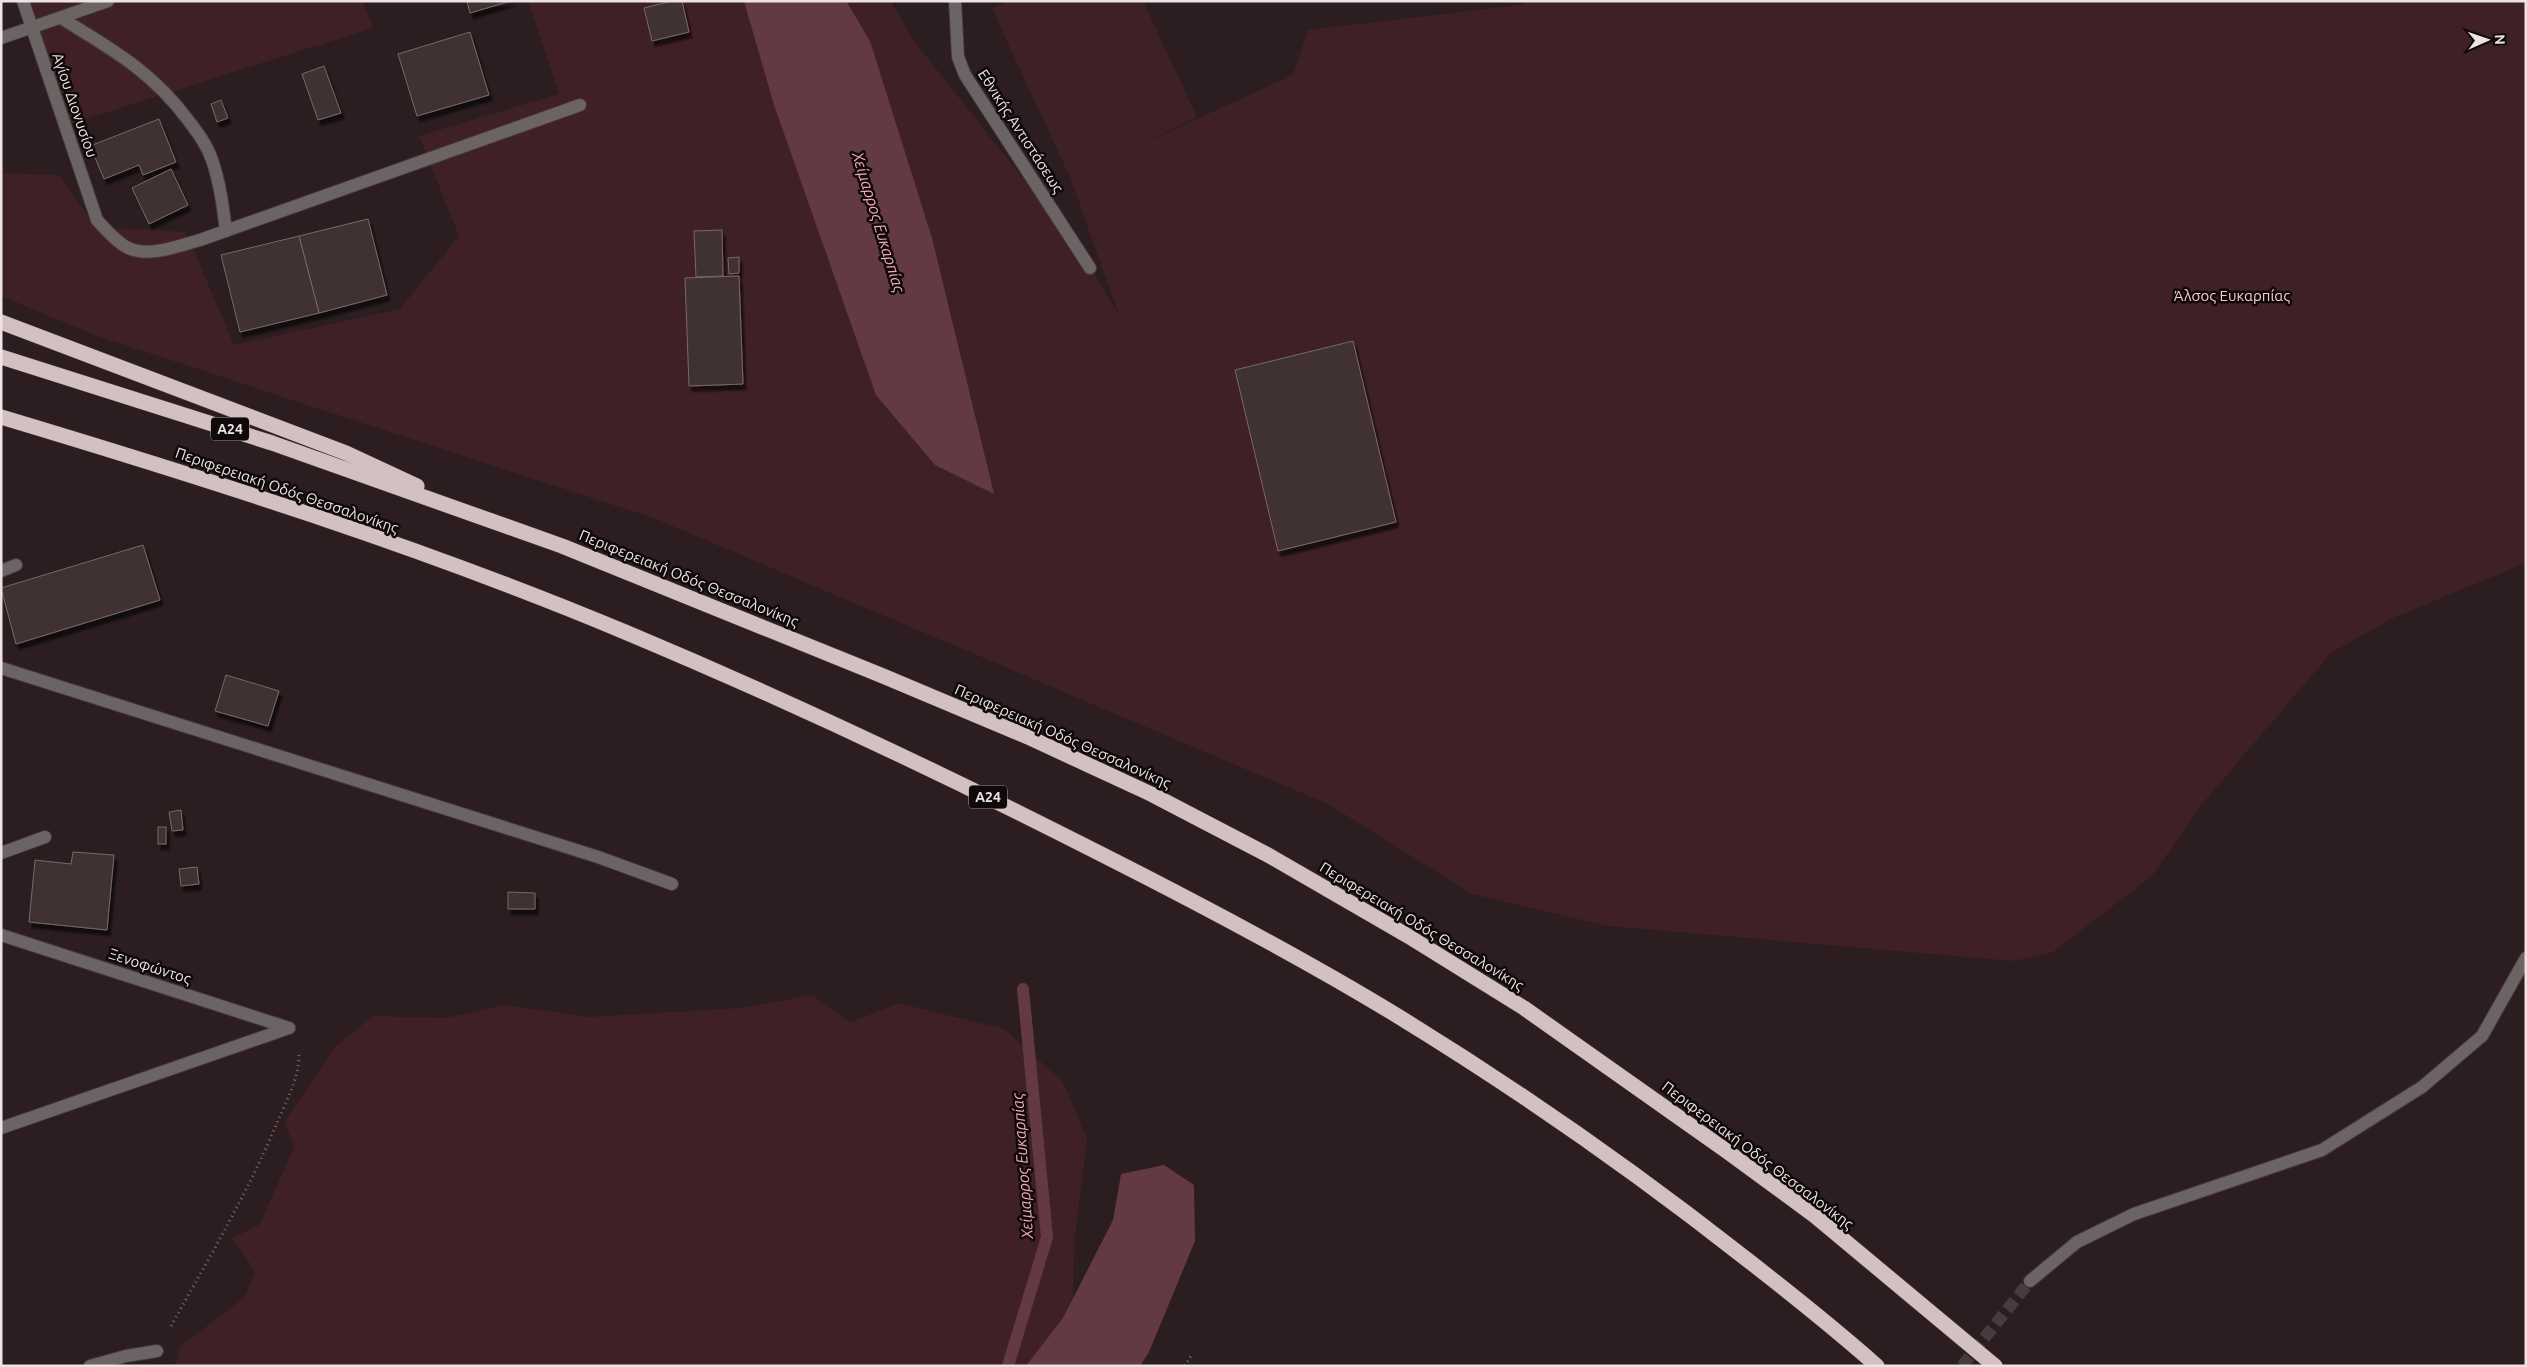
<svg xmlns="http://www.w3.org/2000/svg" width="2527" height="1367" viewBox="0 0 2527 1367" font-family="Ubuntu,sans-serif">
<defs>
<filter id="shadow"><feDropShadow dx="3" dy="5.5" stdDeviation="1" flood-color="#0009"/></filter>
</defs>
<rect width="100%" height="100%" fill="#2b1d20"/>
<g fill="#402027">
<polygon points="26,1 363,1 373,28 63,126"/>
<polygon points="528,1 891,1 911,37 1085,257 1120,318 1070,177 992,9 1009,1 1143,1 1197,117 1131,149 1293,75 1308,30 1520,5 1533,1 2526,1 2526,563 2395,617 2332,652 2202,804 2152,876 2053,952 2013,961 1608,926 1472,894 1330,805 656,519 97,336 1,296 1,173 59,175 96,227 186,232 234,345 400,309 459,236 419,136 559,94"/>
<polygon points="812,995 850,1023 898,1003 1005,1029 1063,1082 1087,1139 1074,1242 1072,1366 175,1366 181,1346 245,1297 255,1271 232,1238 259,1225 294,1148 285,1121 335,1047 373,1016 446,1018 505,1005 589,1017 741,1008"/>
</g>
<g fill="#633943">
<polygon points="744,1 846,1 870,41 932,238 994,494 935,465 876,395 774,105"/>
<polygon points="1164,1165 1194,1185 1195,1241 1149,1352 1140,1366 1026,1366 1063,1318 1113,1220 1121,1174"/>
</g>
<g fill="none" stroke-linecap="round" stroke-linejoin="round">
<polyline stroke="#633943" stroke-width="12" points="1008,1366 1047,1237 1023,989"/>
</g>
<g fill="#3f3033" stroke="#79686b" filter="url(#shadow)">
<polygon points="467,1 511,1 470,13"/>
<polygon points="672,1 682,1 689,32 652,41 644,8"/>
<polygon points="470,32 489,95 417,116 398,54"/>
<polygon points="324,66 341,113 318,120 302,74"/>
<polygon points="221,100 228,118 217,122 211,104"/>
<polygon points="159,119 176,162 143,175 139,165 104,179 90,146"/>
<polygon points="171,169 188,205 149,224 132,188"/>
<polygon points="368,219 387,295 319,313 299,236"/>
<polygon points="722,230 723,276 696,277 694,231"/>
<polygon points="299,236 319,313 240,332 221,255"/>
<polygon points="739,257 739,273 729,274 728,258"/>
<polygon points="739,276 743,384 689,386 685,278"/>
<polygon points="1353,341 1396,522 1278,551 1235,370"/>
<polygon points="143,545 160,600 16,644 1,588"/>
<polygon points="226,675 279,691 268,726 215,711"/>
<polygon points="181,810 183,830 172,831 169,812"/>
<rect x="158" y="827" width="8" height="17"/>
<polygon points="73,852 114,855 107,930 29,922 35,860 71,864"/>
<polygon points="197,867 199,884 181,886 179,869"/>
<polygon points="508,892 535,893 535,909 508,909"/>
</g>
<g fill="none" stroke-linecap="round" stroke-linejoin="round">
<polyline stroke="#483b3d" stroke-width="12" stroke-dasharray="12 6" stroke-linecap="butt" points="1962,1366 2030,1281"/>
<g stroke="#46393b" stroke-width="14">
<g id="street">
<path d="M23,1l74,219c8,9 16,18 26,25 21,15 55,1 77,-5l380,-135"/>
<polyline points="955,1 958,57 965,75 1090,268"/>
<path d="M61,18c50,31 91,53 127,102 10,13 19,25 24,40 8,23 11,47 14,71"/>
<polyline points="1,38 108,1"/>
<polyline points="1,571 16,565"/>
<polyline points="1,668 598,857 672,884"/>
<polyline points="1,853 45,837"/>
<polyline points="1,935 289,1028"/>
<polyline points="1,1128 289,1028"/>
<polyline points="2030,1281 2077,1242 2134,1214 2322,1150 2422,1087 2482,1036 2526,958"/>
<polyline points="90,1366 126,1356 157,1351"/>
</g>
</g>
<g stroke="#46393b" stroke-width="16">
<g id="highway">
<polyline points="1,322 346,453 417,486"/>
<polyline points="1,357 272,443 562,546 883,676 1028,737 1151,794 1268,855 1408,936 1524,1008 1728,1152 1815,1216 1995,1366"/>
<path d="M1,417c210,63 421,130 624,215 160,67 317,141 472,220 101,51 202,104 299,163 121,74 237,155 349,243 45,35 89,70 132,108"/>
</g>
</g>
<g stroke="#796d6f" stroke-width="3" stroke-dasharray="1 4" stroke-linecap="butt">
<path d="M171,1326c37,-66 76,-132 106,-203 9,-21 22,-45 22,-68"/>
<polyline points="1185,1366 1191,1356"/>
</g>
<use href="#street" stroke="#6b6364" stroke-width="12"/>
<use href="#highway" stroke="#d3c0c3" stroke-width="15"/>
</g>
<g text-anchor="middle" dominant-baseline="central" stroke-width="5" stroke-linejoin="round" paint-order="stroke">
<g fill="#0f090a" stroke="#aaa2a3" stroke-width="1">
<rect x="211" y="417.5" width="38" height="23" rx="4"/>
<rect x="969" y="785.5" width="38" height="23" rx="4"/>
</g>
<g font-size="14" font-weight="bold" fill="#ede3e4">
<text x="230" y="429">Α24</text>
<text x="988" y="797">Α24</text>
</g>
<g font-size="15" fill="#ede3e4" stroke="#0f090a">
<text transform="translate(75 105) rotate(71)">Αγίου Διονυσίου</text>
<text transform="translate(1021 131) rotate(57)">Εθνικής Αντιστάσεως</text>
<text transform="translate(287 490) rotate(19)">Περιφερειακή Οδός Θεσσαλονίκης</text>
<text transform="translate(689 578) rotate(22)">Περιφερειακή Οδός Θεσσαλονίκης</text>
<text transform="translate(1063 736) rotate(24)">Περιφερειακή Οδός Θεσσαλονίκης</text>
<text transform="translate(1422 926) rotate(31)">Περιφερειακή Οδός Θεσσαλονίκης</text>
<text transform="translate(150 966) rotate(18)">Ξενοφώντος</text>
<text transform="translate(1758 1155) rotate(37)">Περιφερειακή Οδός Θεσσαλονίκης</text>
</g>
<g font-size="15" fill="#f9cad3" stroke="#0f090a">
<text x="2232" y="295">Άλσος Ευκαρπίας</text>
</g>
<g font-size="16" font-style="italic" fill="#f2a8b8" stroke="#0f090a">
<text transform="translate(879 222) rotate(73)">Χείμαρρος Ευκαρπίας</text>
<text transform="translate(1022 1166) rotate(-94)">Χείμαρρος Ευκαρπίας</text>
</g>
</g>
<rect width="2527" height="1367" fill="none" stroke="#ede3e4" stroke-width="5"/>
<g transform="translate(2487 40) rotate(88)" stroke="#0f090a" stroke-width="4" paint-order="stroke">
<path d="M0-4L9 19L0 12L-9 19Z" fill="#ede3e4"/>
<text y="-8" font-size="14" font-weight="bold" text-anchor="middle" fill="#ede3e4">N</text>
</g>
</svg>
